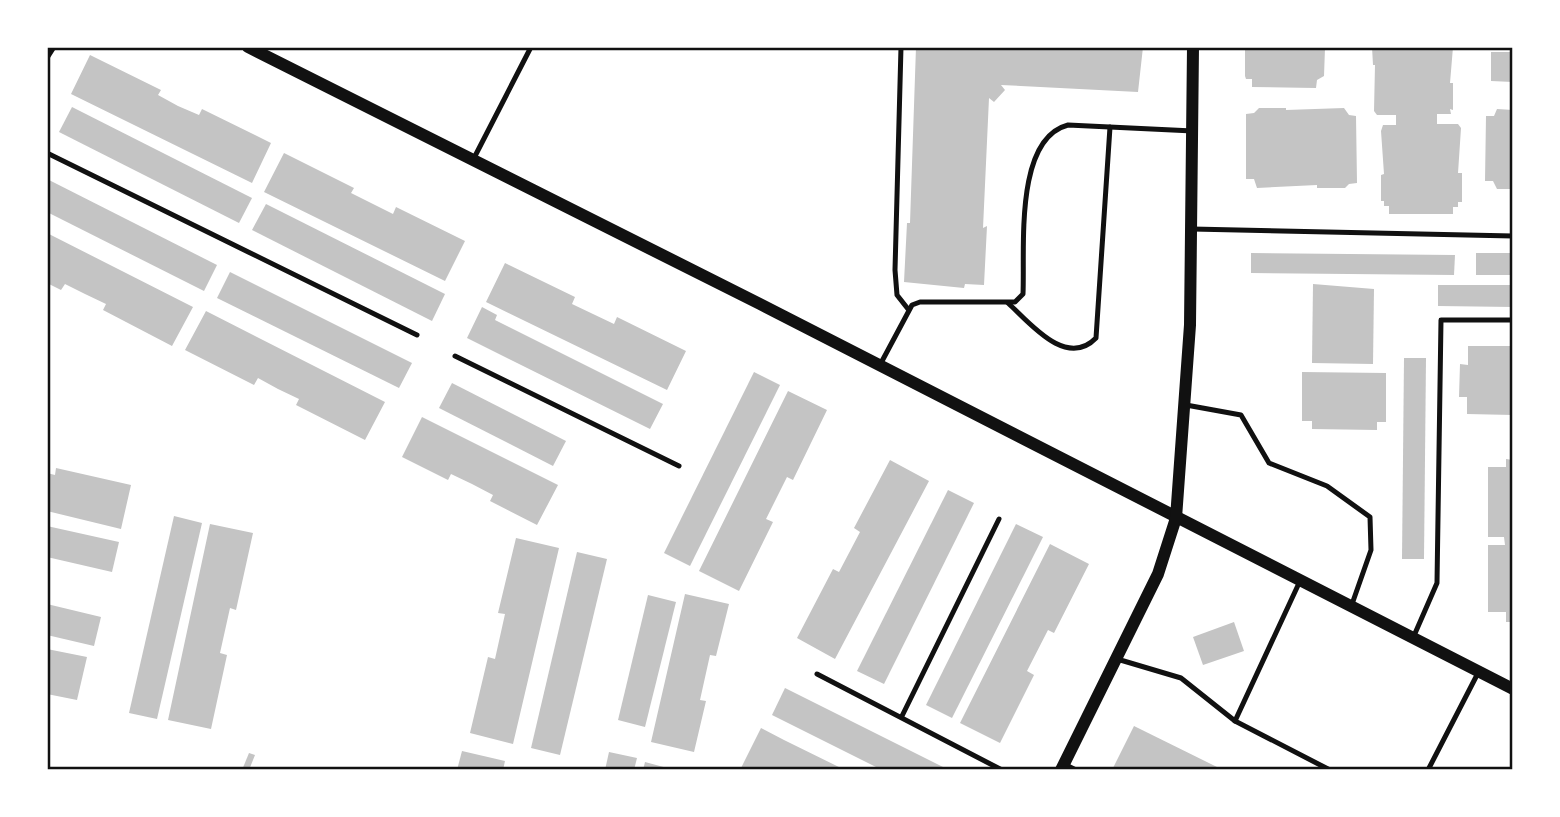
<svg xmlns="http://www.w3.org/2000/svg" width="1560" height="817" viewBox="0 0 1560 817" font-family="'Space Grotesk',sans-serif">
<rect width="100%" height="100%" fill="#fff"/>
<g fill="#c4c4c4">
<polygon points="916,47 1143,47 1138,92 1001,85 1005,90 994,102 989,98 983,228 987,226 984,285 965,284 964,288 904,282 907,223 910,223"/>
<polygon points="1245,47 1325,48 1324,76 1317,80 1316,88 1252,87 1252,79 1246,79 1245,76"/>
<polygon points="1372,47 1453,47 1450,83 1453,83 1453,110 1450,109 1451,114 1437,114 1437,124 1458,124 1461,128 1458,173 1462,173 1462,202 1458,202 1458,207 1453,207 1453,214 1389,214 1389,206 1384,206 1384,201 1381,201 1381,175 1384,174 1381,131 1383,125 1396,125 1396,115 1377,115 1374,111 1375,65 1373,65"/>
<polygon points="1491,52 1513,52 1513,82 1491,81"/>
<polygon points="90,55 161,90 158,95 178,106 199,115 202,109 271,143 252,183 71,94"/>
<polygon points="72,107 252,198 239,223 59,132"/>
<polygon points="1259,108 1286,108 1286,110 1344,108 1349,115 1356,116 1357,183 1349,184 1345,188 1317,188 1317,185 1257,188 1254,179 1246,179 1246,114 1254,113"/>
<polygon points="1497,109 1513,110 1513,189 1497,189 1493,181 1485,181 1486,116 1494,116"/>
<polygon points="284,153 354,188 351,193 393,214 396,207 465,241 445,281 264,192"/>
<polygon points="47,179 217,265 204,291 47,212"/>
<polygon points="266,204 445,294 432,321 252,230"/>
<polygon points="47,233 193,307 172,346 103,310 106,304 85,294 65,284 61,290 47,283"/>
<polygon points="1251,253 1455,255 1454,275 1251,273"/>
<rect x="1476" y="253" width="37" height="22"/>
<polygon points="505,263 575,297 572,304 614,324 617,317 686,351 667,390 486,302"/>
<polygon points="230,272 412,363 399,388 217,298"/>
<polygon points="1313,284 1374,289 1373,364 1312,363"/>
<polygon points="1438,285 1513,285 1513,307 1438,306"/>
<polygon points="482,307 497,315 495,320 663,404 650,429 467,338"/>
<polygon points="206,311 385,402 365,440 296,405 299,399 278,389 258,378 254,385 185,350"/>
<polygon points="1468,346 1513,346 1513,415 1467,414 1467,397 1459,397 1460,364 1468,365"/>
<polygon points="1404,358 1426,358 1424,559 1402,559"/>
<polygon points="754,372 780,385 690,566 664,553"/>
<polygon points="1302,372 1386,373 1386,422 1377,422 1377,430 1312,429 1312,421 1302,421"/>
<polygon points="452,383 566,441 553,466 439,408"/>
<polygon points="788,391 827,410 793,480 787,477 766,519 773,522 739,591 699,571"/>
<polygon points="422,417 558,485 537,525 490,501 493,495 472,484 451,474 448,480 402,457"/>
<polygon points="1506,459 1513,460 1513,622 1506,622 1506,612 1488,612 1488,545 1505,545 1504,537 1488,537 1488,467 1506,467"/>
<polygon points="890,460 929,481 835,659 797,638 833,569 839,572 860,532 854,528"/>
<polygon points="56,468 131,485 121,529 47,511 47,473 55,475"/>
<polygon points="948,490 974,503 884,684 857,671"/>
<polygon points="174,516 202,523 157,719 129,713"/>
<polygon points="210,524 253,533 236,610 230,608 220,653 227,655 211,729 168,720"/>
<polygon points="1016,524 1043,537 952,718 926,705"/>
<polygon points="47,526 119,542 112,572 47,557"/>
<polygon points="516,538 559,548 513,744 470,733 488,657 495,659 505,614 498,613"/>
<polygon points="1050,544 1089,564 1054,633 1048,630 1027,671 1034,675 1000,743 960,723"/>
<polygon points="577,552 607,559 560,755 531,748"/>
<polygon points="685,594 729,604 716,656 710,655 700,700 706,701 694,752 651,742"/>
<polygon points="648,595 676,602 645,727 618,720"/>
<polygon points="47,604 101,617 94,646 47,635"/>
<polygon points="1234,622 1244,651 1203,665 1193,637"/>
<polygon points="47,649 87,657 77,700 47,694"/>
<polygon points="785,688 949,770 882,770 772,715"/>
<polygon points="1134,726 1217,767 1222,770 1112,770"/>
<polygon points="761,728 784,740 845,770 741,768"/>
<polygon points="462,751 505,761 503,770 457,770"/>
<polygon points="609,752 637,758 634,770 605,770"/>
<polygon points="249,753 255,755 249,770 242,770"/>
<polygon points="645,762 671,769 671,770 643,770"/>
</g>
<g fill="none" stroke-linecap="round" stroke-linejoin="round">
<g stroke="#111" stroke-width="5">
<polyline points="901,47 895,270 897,295 908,309"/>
<polyline points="47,58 54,47"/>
<polyline points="47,153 417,335"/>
<polyline points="473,160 531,47"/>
<polyline points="1192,229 1513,236"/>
<path d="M1008,303c21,19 58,66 88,35l14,-211"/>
<polyline points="455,356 679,466"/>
<path d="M881,363l31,-58 8,-3h95l8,-8c2,-45 -9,-155 45,-169l125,6"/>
<polyline points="1186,405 1241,415 1269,463 1327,486 1370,517 1371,550 1351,607"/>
<polyline points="1413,638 1437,583 1441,320 1513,320"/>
<polyline points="1117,659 1181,678 1235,721 1330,770"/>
<polyline points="817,674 1002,770"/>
<polyline points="902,716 999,519"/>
<polyline points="1235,721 1300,581"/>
<polyline points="1064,764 1076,770"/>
<polyline points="1428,770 1478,673"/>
</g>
<g stroke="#111" stroke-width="12">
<polyline points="248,47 760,304 1513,689"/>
<polyline points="1061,770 1158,574 1176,518 1190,325 1193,47"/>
</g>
</g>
<rect width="1560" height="817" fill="none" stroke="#ffffff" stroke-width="98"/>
<rect x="49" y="49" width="1462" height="719" fill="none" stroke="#111" stroke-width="2.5"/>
</svg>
